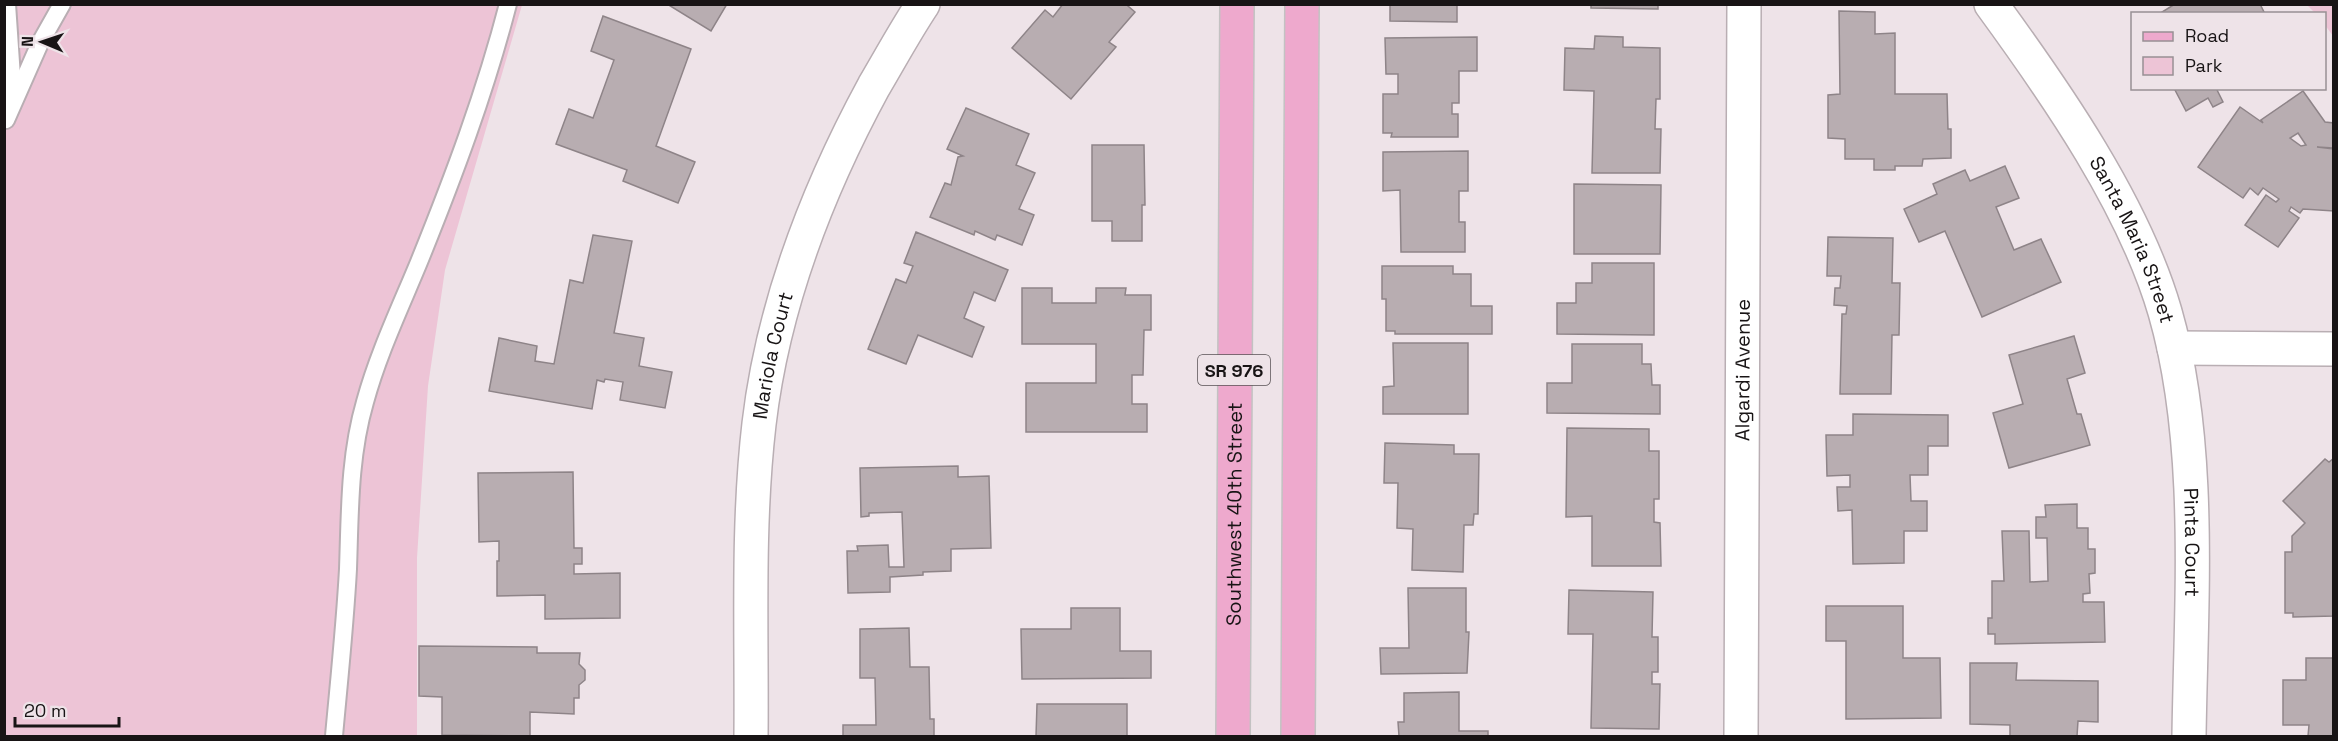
<svg xmlns="http://www.w3.org/2000/svg" width="2338" height="741" viewBox="0 0 2338 741" font-family="'Space Grotesk',sans-serif">
<rect width="100%" height="100%" fill="#eee3e8"/>
<g fill="#edc4d6">
<polygon points="4,5 522,5 445,270 428,386 417,558 417,736 5,736"/>
<polygon points="2307,5 2333,5 2333,36 2325,25 2324,14 2315,13"/>
</g>
<g fill="#b8adb1" stroke="#8e8488" stroke-width="1.5" fill-rule="evenodd">
<polygon points="667,4 727,4 711,31"/>
<polygon points="1063,4 1129,4 1128,6 1135,12 1109,42 1116,47 1071,99 1012,48 1045,10 1053,17"/>
<polygon points="1390,4 1457,4 1457,22 1390,21"/>
<polygon points="1591,4 1658,4 1658,9 1591,8"/>
<polygon points="2175,4 2260,4 2265,14 2163,14 2162,12"/>
<polygon points="1839,11 1875,12 1875,34 1895,33 1895,94 1947,94 1948,129 1951,129 1951,158 1923,159 1922,166 1895,166 1895,170 1874,170 1874,159 1845,159 1845,139 1828,138 1828,95 1840,94"/>
<polygon points="603,16 691,49 656,146 695,162 678,203 623,181 627,170 556,144 569,109 593,118 614,60 591,51"/>
<polygon points="1595,36 1623,37 1623,47 1660,48 1660,99 1656,99 1655,129 1661,129 1660,173 1592,173 1594,91 1564,90 1565,48 1594,49"/>
<polygon points="1477,37 1477,71 1459,71 1459,103 1452,103 1452,114 1458,114 1458,137 1391,137 1392,133 1383,133 1383,94 1398,94 1398,74 1386,74 1385,38"/>
<polygon points="2178,88 2216,88 2223,102 2213,107 2208,98 2186,111 2175,90"/>
<path d="M2303,91l22,31 9,1v25l-17,-1 17,2v62l-31,-2 -3,4 -9,-6 -2,4 10,7 -21,29 -33,-22 21,-30 10,7 3,-3 -16,-11 -5,7 -8,-7 -7,10 -45,-31 42,-60 23,16 -2,-3zM2298,133l8,12 -5,1 -11,-8z"/>
<polygon points="966,108 1029,134 1016,165 1035,173 1019,209 1034,215 1022,245 997,235 995,240 975,231 974,235 930,217 945,183 951,185 958,157 963,156 947,149"/>
<polygon points="1092,145 1144,145 1145,205 1142,205 1142,241 1112,241 1112,221 1092,221"/>
<polygon points="1468,151 1468,191 1459,191 1459,222 1465,222 1465,252 1401,252 1400,190 1383,191 1383,152"/>
<polygon points="2005,166 2019,198 1996,207 2014,250 2041,239 2061,282 1982,317 1945,231 1919,242 1904,209 1937,194 1933,184 1965,170 1970,181"/>
<polygon points="1574,184 1661,185 1660,254 1574,254"/>
<polygon points="916,232 1008,270 995,301 974,292 964,318 984,327 972,357 918,335 906,364 868,349 896,279 906,283 913,266 904,263"/>
<polygon points="593,235 632,241 614,333 644,338 639,366 672,372 665,408 620,400 623,382 605,379 604,382 597,380 592,409 489,391 499,338 537,346 535,361 554,364 570,280 583,283"/>
<polygon points="1828,237 1893,238 1892,283 1900,283 1899,335 1892,335 1891,394 1840,394 1842,314 1846,314 1847,306 1834,305 1835,288 1840,288 1841,276 1827,276"/>
<polygon points="1592,263 1654,263 1654,335 1557,334 1557,303 1576,303 1576,283 1592,283"/>
<polygon points="1382,266 1453,266 1453,274 1471,274 1471,306 1492,306 1492,334 1395,334 1395,331 1386,331 1386,299 1382,299"/>
<polygon points="1022,288 1052,288 1052,303 1096,303 1096,288 1126,288 1125,295 1151,295 1151,330 1144,330 1143,375 1132,375 1132,404 1147,404 1147,432 1026,432 1026,383 1096,383 1096,344 1022,344"/>
<polygon points="2074,336 2085,373 2067,379 2077,414 2081,414 2090,445 2009,468 1993,413 2023,404 2009,355"/>
<polygon points="1393,343 1468,343 1468,414 1383,414 1383,387 1394,386"/>
<polygon points="1572,344 1642,344 1642,364 1651,364 1652,385 1660,385 1660,414 1547,413 1547,383 1572,383"/>
<polygon points="1853,414 1948,415 1948,446 1928,446 1928,475 1910,475 1911,501 1927,501 1927,531 1904,531 1904,563 1853,564 1852,510 1838,511 1837,487 1850,487 1850,475 1827,476 1826,435 1853,435"/>
<polygon points="1567,428 1649,429 1649,451 1659,451 1659,499 1654,499 1654,522 1660,523 1661,566 1592,566 1592,516 1566,517"/>
<polygon points="1385,443 1454,445 1454,454 1479,454 1478,514 1474,514 1473,525 1464,525 1463,572 1412,570 1413,529 1397,528 1398,483 1384,483"/>
<polygon points="2334,458 2334,616 2293,617 2293,613 2285,613 2285,552 2292,552 2292,536 2305,523 2283,501 2325,459 2329,462"/>
<polygon points="958,466 958,477 989,476 991,548 951,549 951,571 923,572 923,575 890,577 890,592 848,593 847,551 858,551 857,546 888,545 889,567 904,567 902,512 869,513 869,516 861,517 860,468"/>
<polygon points="573,472 574,548 582,548 582,564 574,564 574,574 620,573 620,618 545,619 545,595 497,596 497,561 499,561 499,541 479,542 478,473"/>
<polygon points="2077,504 2077,528 2088,528 2088,549 2095,549 2095,573 2089,574 2090,593 2083,594 2083,602 2104,602 2105,642 1995,644 1995,634 1988,634 1988,618 1992,618 1992,581 2004,581 2002,531 2029,531 2030,582 2048,581 2047,538 2036,538 2036,517 2046,517 2045,505"/>
<polygon points="1408,588 1466,588 1466,632 1469,632 1467,673 1381,674 1380,648 1409,648"/>
<polygon points="1569,590 1653,592 1652,637 1658,637 1658,672 1652,672 1652,684 1660,684 1659,729 1591,728 1593,634 1568,634"/>
<polygon points="1826,606 1903,606 1903,658 1940,658 1941,718 1846,719 1846,641 1826,641"/>
<polygon points="1071,608 1120,608 1120,651 1151,651 1151,678 1022,679 1021,629 1071,629"/>
<polygon points="909,628 910,667 929,667 930,719 934,719 934,736 843,736 843,725 876,725 875,678 860,678 860,629"/>
<polygon points="419,646 537,647 537,653 580,653 579,664 585,670 585,680 579,685 579,698 574,698 574,714 530,712 530,736 442,735 442,697 419,696"/>
<polygon points="2306,658 2334,658 2334,736 2308,736 2309,725 2283,725 2283,680 2306,680"/>
<polygon points="1970,663 2017,663 2016,680 2098,681 2098,722 2078,721 2077,736 2010,736 2010,725 1970,724"/>
<polygon points="1459,692 1459,731 1488,731 1488,736 1399,736 1398,722 1404,722 1404,693"/>
<polygon points="1037,704 1127,704 1127,736 1036,736"/>
</g>
<g fill="none" stroke-linecap="round" stroke-linejoin="round">
<g stroke="#b9aeb3" stroke-width="20">
<g id="lane">
<polyline points="7,4 12,77 9,99"/>
<polyline points="6,120 40,43 62,4"/>
<path d="M334,736c5,-55 11,-111 14,-167 2,-56 1,-112 17,-167 13,-48 35,-94 54,-140 34,-84 66,-169 89,-258"/>
</g>
</g>
<g stroke="#b9aeb3" stroke-width="36">
<g id="street">
<path id="s1" d="M1991,4c65,89 143,201 174,308 38,132 26,288 24,424"/>
<polyline points="2174,348 2334,349"/>
<path id="s2" d="M751,736c1,-103 -4,-209 8,-312 14,-119 58,-233 115,-338 16,-27 31,-55 49,-82"/>
<path id="s3" d="M1741,736l3,-732"/>
</g>
</g>
<g stroke="#c3c2c2" stroke-width="36">
<g id="primary">
<path id="s4" d="M1233,736l4,-732"/>
<polyline points="1298,736 1302,4"/>
</g>
</g>
<use href="#lane" stroke="#fff" stroke-width="16"/>
<use href="#street" stroke="#fff" stroke-width="33"/>
<use href="#primary" stroke="#eea9cd" stroke-width="33"/>
</g>
<g text-anchor="middle" dominant-baseline="central" stroke-width="6" stroke-linejoin="round" paint-order="stroke">
<rect fill="#eee3e8" stroke="#585254" stroke-width="1.5" x="1198" y="355" width="72" height="30" rx="4.5"/>
<g font-size="18" font-weight="bold" fill="#181415">
<text x="1234" y="370">SR 976</text>
</g>
<g font-size="20" fill="#181415" stroke="#eee3e8">
<text stroke="none"><textPath href="#s1" startOffset="276">Santa Maria Street</textPath></text>
<text stroke="none"><textPath href="#s2" startOffset="382">Mariola Court</textPath></text>
<text stroke="none"><textPath href="#s3" startOffset="366">Algardi Avenue</textPath></text>
<text stroke="none"><textPath href="#s4" startOffset="222">Southwest 40th Street</textPath></text>
<text stroke="none"><textPath href="#s1" startOffset="588">Pinta Court</textPath></text>
</g>
</g>
<rect width="2338" height="741" fill="none" stroke="#181415" stroke-width="12"/>
<rect x="2131" y="12" width="195" height="78" fill="#eee3e8" stroke="#989094" stroke-width="1.5"/>
<rect x="2143" y="32" width="30" height="9" fill="#eea9cd" stroke="#989094" stroke-width="1.5"/>
<text x="2185" y="42" font-size="18" fill="#181415">Road</text>
<rect x="2143" y="57" width="30" height="18" fill="#edc4d6" stroke="#989094" stroke-width="1.5"/>
<text x="2185" y="72" font-size="18" fill="#181415">Park</text>
<g transform="translate(42 42) rotate(272)" stroke="#eee3e8" stroke-width="4.5" paint-order="stroke">
<path d="M0-4.5L10 22L0 15L-10 22Z" fill="#181415"/>
<text y="-9" font-size="16" font-weight="bold" text-anchor="middle" fill="#181415">N</text>
</g>
<path d="M15 717v9h104v-9" fill="none" stroke="#181415" stroke-width="3"/>
<text x="24" y="717" font-size="18" fill="#181415" stroke="#eee3e8" stroke-width="4.5" paint-order="stroke">20 m</text>
</svg>
